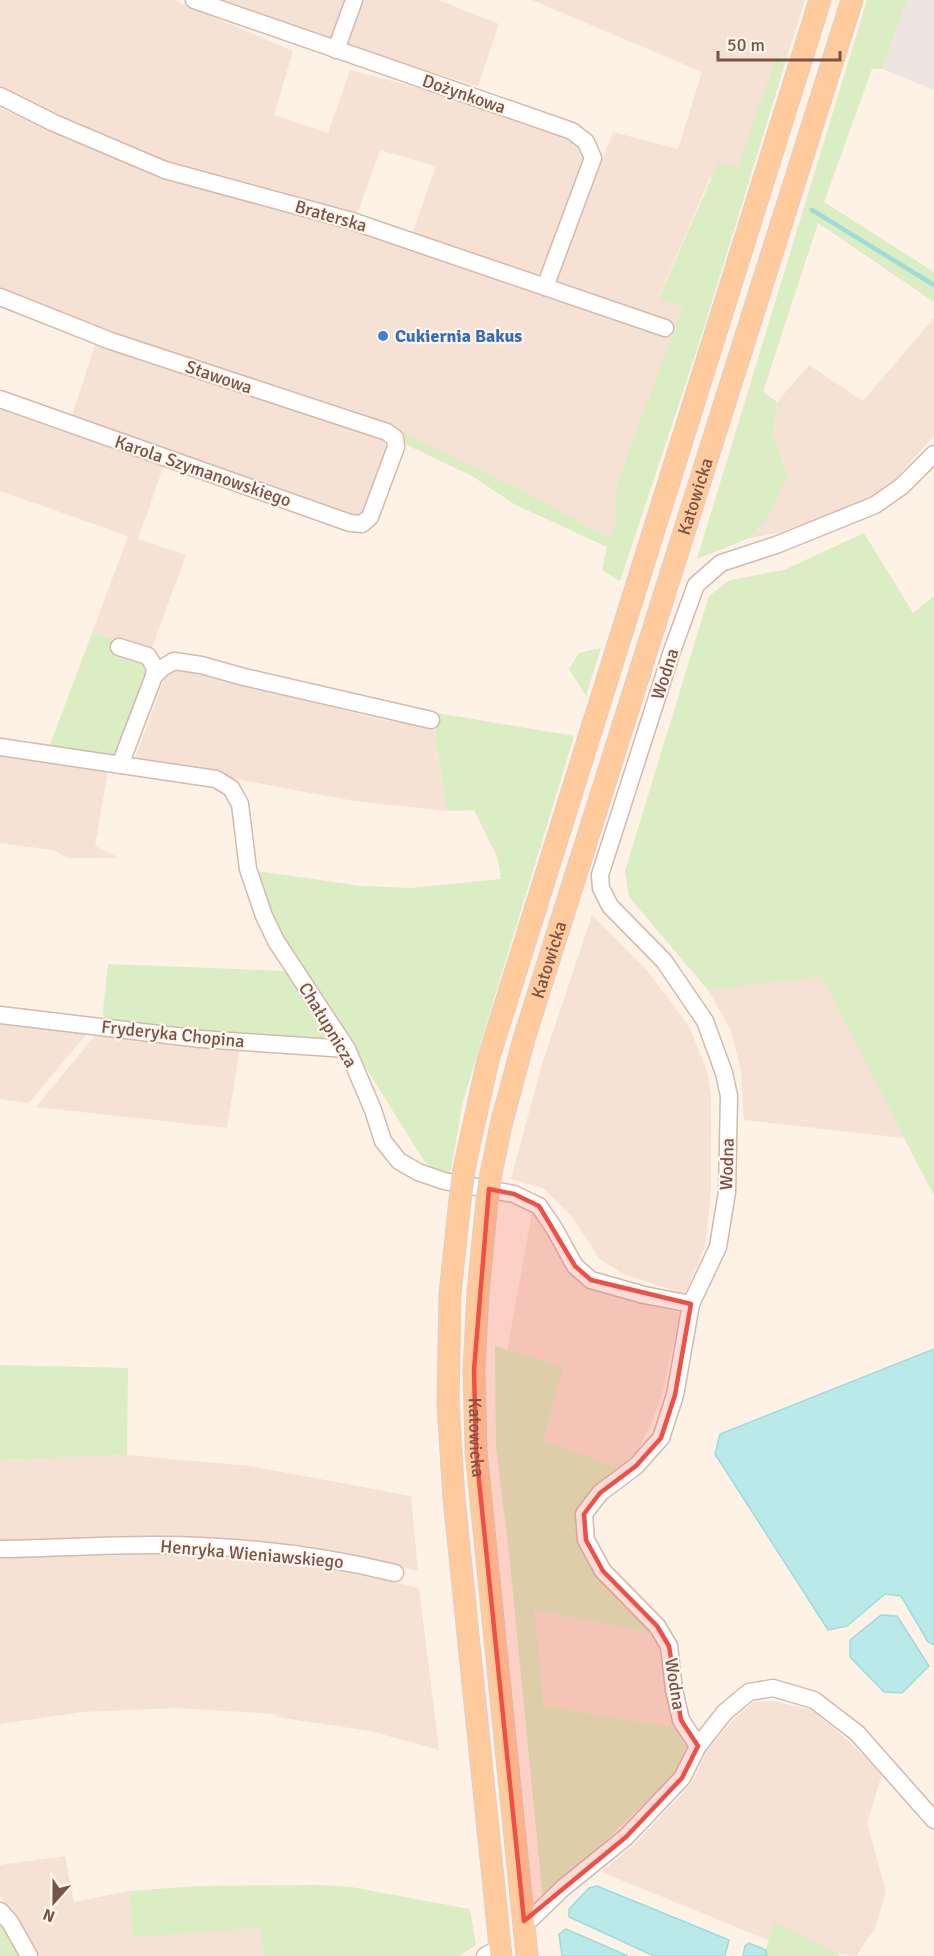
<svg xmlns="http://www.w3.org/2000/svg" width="934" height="1956" viewBox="0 0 934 1956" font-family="Signika,sans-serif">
<rect width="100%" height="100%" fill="#fef1e6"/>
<g fill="#f6e2d4">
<polygon points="0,0 174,0 293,51 274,115 328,133 350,70 480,104 573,137 584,150 585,169 543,273 534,275 412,234 436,166 380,150 356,217 252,188 142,153 0,91"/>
<polygon points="214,0 347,0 334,34 325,41"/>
<polygon points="363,0 438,0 499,24 478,86 358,50 347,43"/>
<polygon points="532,0 805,0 785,64 777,55 738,168 710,178 659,297 682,308 676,327 554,282 613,132 678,149 702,72"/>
<polygon points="0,108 124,160 228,195 387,241 672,336 616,486 616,522 610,539 528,493 386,425 71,320 0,290"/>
<polygon points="934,318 934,436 895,479 871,497 781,532 747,539 768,518 788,475 773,437 777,402 809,365 863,401"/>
<polygon points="97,339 390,440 363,517 354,518 70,421"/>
<polygon points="0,405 164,465 138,539 186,555 152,648 92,633 128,536 0,491"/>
<polygon points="176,668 379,719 435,728 436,741 447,811 354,801 242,780 191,768 134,761 166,674"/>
<polygon points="0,753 108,771 95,846 119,858 67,858 53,850 0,843"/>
<polygon points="592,915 646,969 689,1026 707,1071 711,1095 711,1192 705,1247 685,1294 622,1274 600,1259 572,1217 543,1188 511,1179 542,1064"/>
<polygon points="821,975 904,1138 744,1120 741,1071 731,1031 708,990"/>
<polygon points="0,1021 88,1032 29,1103 0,1099"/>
<polygon points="97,1033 240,1048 227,1128 36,1107"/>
<polygon points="532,1213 546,1222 582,1281 612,1295 680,1313 664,1388 652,1422 639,1448 620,1468 543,1441 507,1351"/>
<polygon points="127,1455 250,1466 411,1496 418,1571 350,1557 290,1548 165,1537 0,1544 0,1460"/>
<polygon points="165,1551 244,1555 343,1570 419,1588 439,1750 370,1731 276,1717 276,1714 178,1708 83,1712 0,1724 0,1555"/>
<polygon points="533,1610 650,1633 659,1648 666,1692 676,1728 544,1706"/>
<polygon points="773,1701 811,1710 851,1743 882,1774 867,1823 886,1891 875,1929 856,1956 840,1954 773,1923 768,1940 601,1872 635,1844 692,1783 707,1751 734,1719 754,1702"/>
<polygon points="65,1856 74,1902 129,1891 133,1936 260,1928 264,1956 36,1956 34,1947 0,1896 0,1865"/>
</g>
<polygon fill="#eee5e0" points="907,0 934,0 934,90 882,69"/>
<g fill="#daedc3">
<polygon points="867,0 907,0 882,69 872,69 824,202 934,272 934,302 818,223 763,392 777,402 773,437 788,475 768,518 747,539 697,559"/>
<polygon points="777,54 785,64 702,334 620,581 602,570 607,547 514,504 472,476 403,443 397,430 528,493 610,539 616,522 616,486 682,308 659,298 718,163 738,167"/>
<polygon points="864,533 913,613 934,596 934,1196 821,976 708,990 629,897 625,871 709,596 730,580 784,570"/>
<path d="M92,633l23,6 -2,10 34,14c3,23 -21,70 -33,91l-12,4 -54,-8z"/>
<polygon points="601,648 586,696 569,669 579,653"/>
<polygon points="436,713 574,736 463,1101 450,1174 433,1168 424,1161 353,1047 281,940 257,871 361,886 410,888 501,879 498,859 474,810 447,811 436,741"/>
<polygon points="108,964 287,971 329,1032 322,1042 181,1032 104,1020 103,1011"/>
<path d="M495,1346l68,21 -20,74 77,27c-10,8 -24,16 -32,26 -8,10 -9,22 -9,35 2,46 45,70 71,104l-116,-23 10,96 132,22 10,19 -13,29 -130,124 -34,-348 -13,-105z"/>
<polygon points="0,1365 128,1368 127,1455 0,1460"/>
<polygon points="321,1885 351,1887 470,1909 476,1945 459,1956 264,1956 260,1928 133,1937 129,1891 198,1886"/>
<polygon points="773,1922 840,1954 839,1956 767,1956 766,1950"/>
<polygon points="0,1924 20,1945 22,1956 0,1956"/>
</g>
<g fill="#b9e9e9" stroke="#9edcdc" stroke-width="1.5">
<polygon points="934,1349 934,1645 928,1642 901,1596 885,1594 847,1626 828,1630 715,1454 720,1434"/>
<polygon points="881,1615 897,1616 929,1666 902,1693 884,1692 850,1657 850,1640"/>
<polygon points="597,1886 729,1940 725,1956 654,1956 569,1917 569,1909 589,1888"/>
<polygon points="566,1929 628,1956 562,1956 559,1934"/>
<polygon points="749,1943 766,1950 767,1956 743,1956 745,1946"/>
</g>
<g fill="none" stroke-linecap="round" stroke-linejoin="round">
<polyline stroke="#9edcdc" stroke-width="4.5" points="812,210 934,285"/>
<g stroke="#d4b9ad" stroke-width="19">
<g id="minor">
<polyline points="194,0 572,131 586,142 593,158 545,287"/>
<polyline points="336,50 354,0"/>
<polyline points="0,96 54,123 165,170 352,221 665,328"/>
<polyline points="0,297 111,341 387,432 395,438 396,447 370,517 362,524 350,523 0,399"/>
<polyline points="119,647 148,656 155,668 154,676"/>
<polyline points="0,747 216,779 231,788 240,804 248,869 264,916 276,941 347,1049 373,1110 383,1141 399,1161 418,1172 444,1181 514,1194 539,1206 554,1228 575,1266 591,1280 644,1295 691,1304"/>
<polyline points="120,765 154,676 162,668 174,661 201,665 244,677 431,720"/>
<polyline points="0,1015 201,1039 347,1049"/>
<path d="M0,1549c52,-1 104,-4 155,-4 81,0 162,9 240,28"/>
<polyline points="698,1746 681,1720 674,1690 669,1646 657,1626 603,1571 586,1540 584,1514 600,1493 636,1466 661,1438 675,1395 691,1304 718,1247 727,1192 729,1096 724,1073 705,1021 664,961 610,906 601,888 600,875 672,651 696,585 721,563 776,545 875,505 902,486 934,454"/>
<polyline points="0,1911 10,1922 29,1956"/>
<polyline points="524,1921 532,1918 563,1888 626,1837 682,1778 698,1746 725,1712 749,1692 773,1688 814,1700 857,1733 934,1820"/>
<polyline points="485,1956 492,1952 501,1951"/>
</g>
</g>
<g stroke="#dacfcc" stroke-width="23">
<g id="major">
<polyline points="464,1169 488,1060 820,0"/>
<path id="s1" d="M491,1174l10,-49 23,-86 328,-1039"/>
<polyline points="460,1200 450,1294 448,1404 454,1498 501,1956"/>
<path id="s2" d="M487,1201l-9,91 -4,78 2,81 51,505"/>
</g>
</g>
<use href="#minor" stroke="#fff" stroke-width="16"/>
<use href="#major" stroke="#ffcb9c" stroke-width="21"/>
<g stroke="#dacfcc" stroke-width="23" stroke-linecap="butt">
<g id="major-bridge">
<polyline points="460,1200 464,1169"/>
<polyline points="487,1201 491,1174"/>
</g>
</g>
<use href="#major-bridge" stroke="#ffcb9c" stroke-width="21"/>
</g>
<path fill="#f05043" fill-opacity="0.2" stroke="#f05043" stroke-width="4.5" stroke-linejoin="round" d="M489,1189l25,5 25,12 36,60 16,14 100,24 -16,91 -14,43 -25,28 -36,27 -16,21 2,26 17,31 54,55 12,20 12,74 17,26 -16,32 -56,59 -102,84 -48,-470 -2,-81z"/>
<circle fill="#3f7fe0" stroke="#fff6ee" stroke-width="2" cx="383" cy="336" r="6"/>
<g text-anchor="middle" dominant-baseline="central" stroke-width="4.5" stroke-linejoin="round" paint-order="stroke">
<g font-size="18" fill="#7a5348" stroke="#fff6ee">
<text transform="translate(464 94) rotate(19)">Dożynkowa</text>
<text transform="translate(331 216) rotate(16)">Braterska</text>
<text transform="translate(219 377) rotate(19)">Stawowa</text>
<text transform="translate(203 471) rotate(19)">Karola Szymanowskiego</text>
<text stroke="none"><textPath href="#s1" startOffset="708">Katowicka</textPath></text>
<text transform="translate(665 674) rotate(-72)">Wodna</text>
<text stroke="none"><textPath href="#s1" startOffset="222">Katowicka</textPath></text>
<text transform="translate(328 1025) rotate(59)">Chałupnicza</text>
<text transform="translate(173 1034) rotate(6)">Fryderyka Chopina</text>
<text transform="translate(727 1164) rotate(-88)">Wodna</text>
<text stroke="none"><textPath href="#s2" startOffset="237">Katowicka</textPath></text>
<text transform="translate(252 1554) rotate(5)">Henryka Wieniawskiego</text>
<text transform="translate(675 1684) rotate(81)">Wodna</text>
</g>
<g font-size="18" font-weight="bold" fill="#366cbe" stroke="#fff6ee" text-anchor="start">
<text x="395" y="336">Cukiernia Bakus</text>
</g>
</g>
<g transform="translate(54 1902) rotate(201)" stroke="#fff6ee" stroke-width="4.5" paint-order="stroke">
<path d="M0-4.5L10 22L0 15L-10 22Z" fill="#7a5348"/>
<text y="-9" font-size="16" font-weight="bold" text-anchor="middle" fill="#7a5348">N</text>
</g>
<path d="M718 51v9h122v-9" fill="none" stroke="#7a5348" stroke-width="3"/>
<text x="727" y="51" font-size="18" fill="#7a5348" stroke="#fff6ee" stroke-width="4.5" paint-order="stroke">50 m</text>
</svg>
